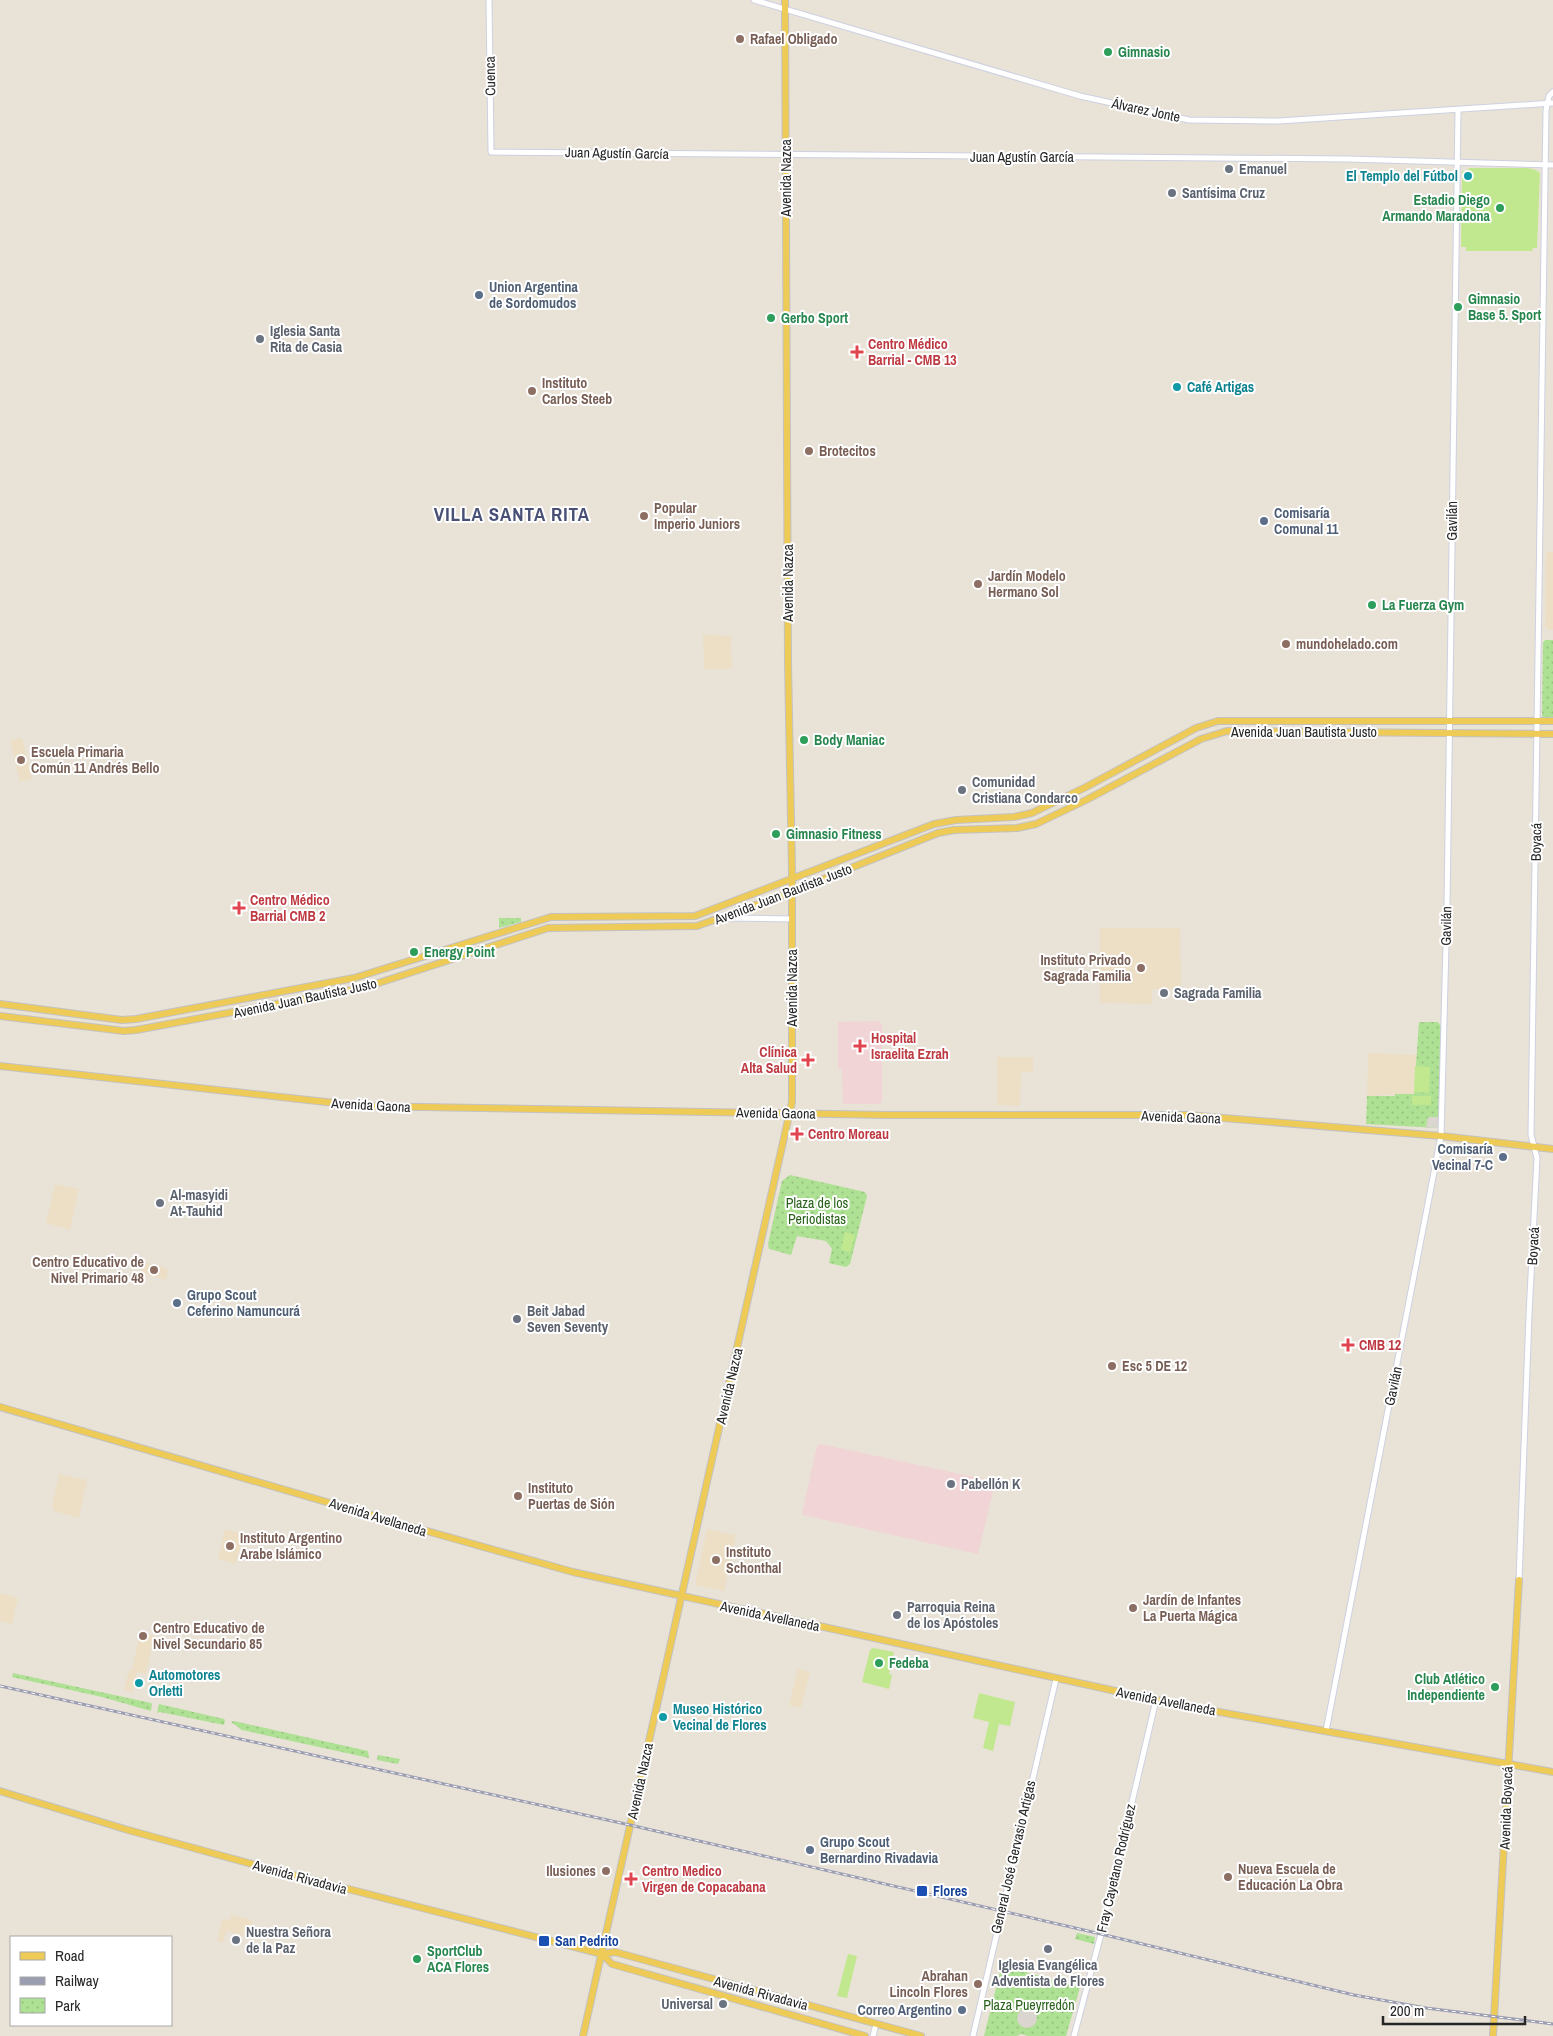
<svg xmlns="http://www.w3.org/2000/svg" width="1553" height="2036" viewBox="0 0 1553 2036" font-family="'Archivo Narrow',sans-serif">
<defs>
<pattern id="park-dots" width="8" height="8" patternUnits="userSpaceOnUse" patternTransform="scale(1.25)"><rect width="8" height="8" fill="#aee193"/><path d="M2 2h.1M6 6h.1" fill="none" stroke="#96c17f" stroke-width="1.8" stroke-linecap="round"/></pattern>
</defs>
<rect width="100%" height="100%" fill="#e9e2d7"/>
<g fill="#ecdfc6">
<polygon points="1549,551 1553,552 1553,630 1549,630 1545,626 1546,554"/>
<polygon points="703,635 731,636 732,669 704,669"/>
<polygon points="22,738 32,779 20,782 10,740"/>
<polygon points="1100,928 1180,928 1181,989 1152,989 1152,1004 1100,1003"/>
<polygon points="1368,1053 1416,1055 1414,1094 1367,1096"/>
<polygon points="997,1057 1033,1057 1033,1072 1021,1072 1020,1106 997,1105"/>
<polygon points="55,1184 79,1189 70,1230 46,1223"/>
<polygon points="143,1262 166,1268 168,1272 166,1280 140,1273"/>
<polygon points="59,1474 87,1480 79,1518 54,1511 52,1507"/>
<polygon points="225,1529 243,1534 236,1564 218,1559"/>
<polygon points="707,1529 736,1535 724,1591 695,1585"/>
<polygon points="0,1593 18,1598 12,1624 0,1621"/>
<polygon points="140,1632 154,1636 146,1674 137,1672 133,1692 124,1690 129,1670 132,1670"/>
<polygon points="798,1669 810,1672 801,1708 789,1705"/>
<polygon points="231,1915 253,1920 249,1937 226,1931 224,1942 217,1941 222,1919 230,1920"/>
</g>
<g fill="#f1d4d5">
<polygon points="879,1021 882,1024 882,1102 879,1104 843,1104 842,1069 838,1069 838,1022"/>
<polygon points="821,1444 993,1481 995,1483 978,1554 803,1515 802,1513 817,1446"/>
</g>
<g fill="url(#park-dots)">
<polygon points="1545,640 1553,640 1553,719 1545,719 1542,716 1543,643"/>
<polygon points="499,918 521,918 521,922 499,928"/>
<polygon points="1419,1022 1438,1022 1441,1027 1438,1128 1366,1124 1367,1096 1395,1096 1395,1094 1414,1094"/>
<polygon points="790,1175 865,1192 867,1196 850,1264 846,1267 829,1263 832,1249 826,1241 797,1236 791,1255 769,1249 768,1244 782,1181"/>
<polygon points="13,1673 151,1703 152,1704 151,1711 102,1697 12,1677"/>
<polygon points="159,1704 224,1719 225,1720 224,1725 160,1712 157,1713"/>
<polygon points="234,1721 368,1751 369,1758 242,1730 231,1722"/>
<polygon points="378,1755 400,1759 398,1764 377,1760"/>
<polygon points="1077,1933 1095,1937 1094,1944 1075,1939"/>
<polygon points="1007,1967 1080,1987 1066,2036 1028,2036 1021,2034 1017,2036 984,2036 1000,1972"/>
</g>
<g fill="#c2e88f">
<polygon points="1469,168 1528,168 1536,170 1540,173 1537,248 1533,248 1532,251 1466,251 1466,247 1461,247 1462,171 1466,172"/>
<polygon points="1415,1066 1430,1067 1429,1093 1414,1092"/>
<rect x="1412" y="1096" width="19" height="9"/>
<polygon points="845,1232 855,1235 850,1252 841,1250"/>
<polygon points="873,1648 894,1652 889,1674 892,1675 889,1689 862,1682 870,1650"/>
<polygon points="979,1693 1015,1702 1010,1726 999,1724 993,1751 983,1748 989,1722 973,1718"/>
<polygon points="848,1954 857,1956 847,1998 837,1996"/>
</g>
<g fill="#dad5ce">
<polygon points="1428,1117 1438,1117 1438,1128 1426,1127"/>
<circle cx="1027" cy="2018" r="10"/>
</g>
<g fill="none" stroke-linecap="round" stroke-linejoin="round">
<g stroke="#cdd1e0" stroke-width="7">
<g id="minor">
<polyline points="489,0 491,152 1348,159 1553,165"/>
<polyline points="754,0 1080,96 1189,120 1279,121 1553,103"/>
<polyline points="723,918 792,919"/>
<polyline points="1519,1580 1529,1315 1537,1158 1531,1135 1546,110 1549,96 1553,92"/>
<polyline points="1326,1731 1441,1136 1447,906 1458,110"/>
<polyline points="873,2036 876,2024"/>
<polyline points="973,2036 1056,1679"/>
<polyline points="1074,2036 1101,1934 1156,1700"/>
</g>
</g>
<g stroke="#c2c2c2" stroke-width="8">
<g id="major">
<polyline points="0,1004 122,1020 136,1019 354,978 551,917 695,916 934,824 956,820 1014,817 1032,813 1086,787 1196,728 1218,721 1553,721"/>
<polyline points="0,1016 124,1031 136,1030 363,988 548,928 697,926 781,896 938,833 954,830 1017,828 1036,824 1086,800 1201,739 1227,731 1553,734"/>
<polyline points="0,1066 362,1106 887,1115 1187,1115 1441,1136 1553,1149"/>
<polyline points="0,1407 402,1524 573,1572 1175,1704 1553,1772"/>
<polyline points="0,1791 128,1830 270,1869 602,1954 615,1952 921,2036"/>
<polyline points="602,1954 612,1964 865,2036"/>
<polyline points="583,2036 792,1102 792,872 788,663 785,0"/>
<polyline points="1493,2036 1519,1580"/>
</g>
</g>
<use href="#minor" stroke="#fff" stroke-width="5"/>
<use href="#major" stroke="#eecb57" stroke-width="6"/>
<g stroke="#9b9eb1" stroke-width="3">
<polyline id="rail" points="0,1686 630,1825 1101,1934 1354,1995 1426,2008 1553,2024"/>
</g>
<use href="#rail" stroke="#fff" stroke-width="1" stroke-dasharray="4" stroke-linecap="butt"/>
</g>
<g fill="#8d6e63" stroke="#fff" stroke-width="2">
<circle cx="740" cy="39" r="5"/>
<circle cx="532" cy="391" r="5"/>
<circle cx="809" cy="451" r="5"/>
<circle cx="644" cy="516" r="5"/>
<circle cx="978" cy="584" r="5"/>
<circle cx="1286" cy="644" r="5"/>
<circle cx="21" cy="760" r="5"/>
<circle cx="1141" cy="968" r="5"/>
<circle cx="154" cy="1270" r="5"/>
<circle cx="1112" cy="1366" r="5"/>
<circle cx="518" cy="1496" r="5"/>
<circle cx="230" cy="1546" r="5"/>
<circle cx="716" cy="1560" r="5"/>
<circle cx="1133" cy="1608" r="5"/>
<circle cx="143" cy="1636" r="5"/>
<circle cx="606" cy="1871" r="5"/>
<circle cx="1228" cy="1877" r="5"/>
<circle cx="978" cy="1984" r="5"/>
</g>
<g fill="#2e9e5b" stroke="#fff" stroke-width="2">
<circle cx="1108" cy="52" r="5"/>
<circle cx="1500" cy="208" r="5"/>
<circle cx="1458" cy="307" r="5"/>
<circle cx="771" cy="318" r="5"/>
<circle cx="1372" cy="605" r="5"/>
<circle cx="804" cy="740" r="5"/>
<circle cx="776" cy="834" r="5"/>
<circle cx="414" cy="952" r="5"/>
<circle cx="879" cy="1663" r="5"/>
<circle cx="1495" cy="1687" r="5"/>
<circle cx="417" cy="1959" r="5"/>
</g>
<g fill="#6b7280" stroke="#fff" stroke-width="2">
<circle cx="1229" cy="169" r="5"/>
<circle cx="1172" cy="193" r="5"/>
<circle cx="260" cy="339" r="5"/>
<circle cx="962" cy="790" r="5"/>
<circle cx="1164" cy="993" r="5"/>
<circle cx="160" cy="1203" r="5"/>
<circle cx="517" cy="1319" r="5"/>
<circle cx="951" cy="1484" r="5"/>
<circle cx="897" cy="1615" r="5"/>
<circle cx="236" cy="1940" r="5"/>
<circle cx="1048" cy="1949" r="5"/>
<circle cx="723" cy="2004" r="5"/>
</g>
<g fill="#0f9aa8" stroke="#fff" stroke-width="2">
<circle cx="1468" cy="176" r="5"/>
<circle cx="1177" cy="387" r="5"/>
<circle cx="139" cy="1683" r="5"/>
<circle cx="663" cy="1717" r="5"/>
</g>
<g fill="#5c6f8a" stroke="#fff" stroke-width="2">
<circle cx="479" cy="295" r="5"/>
<circle cx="1264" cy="521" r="5"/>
<circle cx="1503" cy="1157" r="5"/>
<circle cx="177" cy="1303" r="5"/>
<circle cx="810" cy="1850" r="5"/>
<circle cx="962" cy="2010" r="5"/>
</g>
<g fill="#e0444e" stroke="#fff" stroke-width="2">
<path d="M854.5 344.5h5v5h5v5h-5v5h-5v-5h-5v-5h5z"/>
<path d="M236.5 900.5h5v5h5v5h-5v5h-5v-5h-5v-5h5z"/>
<path d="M857.5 1038.5h5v5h5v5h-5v5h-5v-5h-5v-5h5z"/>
<path d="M805.5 1052.5h5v5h5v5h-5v5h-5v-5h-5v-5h5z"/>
<path d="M794.5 1126.5h5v5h5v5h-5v5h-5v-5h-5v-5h5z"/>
<path d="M1345.5 1337.5h5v5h5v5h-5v5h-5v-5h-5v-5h5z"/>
<path d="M628.5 1871.5h5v5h5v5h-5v5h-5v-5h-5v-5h5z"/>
</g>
<g fill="#1a4fb4" stroke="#fff" stroke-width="2">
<rect x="916" y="1885" width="12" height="12" rx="2.5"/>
<rect x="538" y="1935" width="12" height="12" rx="2.5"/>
</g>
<g text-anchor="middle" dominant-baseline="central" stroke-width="4" stroke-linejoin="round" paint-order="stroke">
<g font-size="14" font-weight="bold" fill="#785e54" stroke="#fff" text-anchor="start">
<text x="750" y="39">Rafael Obligado</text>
<text x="542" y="383">Instituto<tspan x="542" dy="16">Carlos Steeb</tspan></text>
<text x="819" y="451">Brotecitos</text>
<text x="654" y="508">Popular<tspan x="654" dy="16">Imperio Juniors</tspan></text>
<text x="988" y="576">Jardín Modelo<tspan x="988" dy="16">Hermano Sol</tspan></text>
<text x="1296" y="644">mundohelado.com</text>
<text x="31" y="752">Escuela Primaria<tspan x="31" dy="16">Común 11 Andrés Bello</tspan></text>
<text x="1131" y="960" text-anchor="end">Instituto Privado<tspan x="1131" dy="16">Sagrada Familia</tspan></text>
<text x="144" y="1262" text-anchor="end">Centro Educativo de<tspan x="144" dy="16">Nivel Primario 48</tspan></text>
<text x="1122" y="1366">Esc 5 DE 12</text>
<text x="528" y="1488">Instituto<tspan x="528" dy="16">Puertas de Sión</tspan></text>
<text x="240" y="1538">Instituto Argentino<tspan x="240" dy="16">Arabe Islámico</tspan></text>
<text x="726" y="1552">Instituto<tspan x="726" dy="16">Schonthal</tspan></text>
<text x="1143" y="1600">Jardín de Infantes<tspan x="1143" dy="16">La Puerta Mágica</tspan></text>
<text x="153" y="1628">Centro Educativo de<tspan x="153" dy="16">Nivel Secundario 85</tspan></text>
<text x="1238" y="1869">Nueva Escuela de<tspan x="1238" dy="16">Educación La Obra</tspan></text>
<text x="596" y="1871" text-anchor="end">Ilusiones</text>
<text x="968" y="1976" text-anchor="end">Abrahan<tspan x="968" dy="16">Lincoln Flores</tspan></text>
</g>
<g font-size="14" font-weight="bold" fill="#27864d" stroke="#fff" text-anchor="start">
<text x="1118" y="52">Gimnasio</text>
<text x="1490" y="200" text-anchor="end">Estadio Diego<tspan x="1490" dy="16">Armando Maradona</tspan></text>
<text x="1468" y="299">Gimnasio<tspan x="1468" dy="16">Base 5. Sport</tspan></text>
<text x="781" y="318">Gerbo Sport</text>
<text x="1382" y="605">La Fuerza Gym</text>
<text x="814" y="740">Body Maniac</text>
<text x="786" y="834">Gimnasio Fitness</text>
<text x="424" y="952">Energy Point</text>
<text x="889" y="1663">Fedeba</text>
<text x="1485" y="1679" text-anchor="end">Club Atlético<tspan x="1485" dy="16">Independiente</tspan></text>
<text x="427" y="1951">SportClub<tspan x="427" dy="16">ACA Flores</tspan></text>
</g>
<g font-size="14" fill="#262626" stroke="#fff">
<text transform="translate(490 76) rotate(-91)">Cuenca</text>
<text transform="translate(1146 110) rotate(12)">Álvarez Jonte</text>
<text transform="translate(617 153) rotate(1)">Juan Agustín García</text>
<text x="1022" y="157">Juan Agustín García</text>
<text transform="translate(786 178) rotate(-90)">Avenida Nazca</text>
<text transform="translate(1452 521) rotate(-90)">Gavilán</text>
<text transform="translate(788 583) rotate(-90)">Avenida Nazca</text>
<text x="1304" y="732">Avenida Juan Bautista Justo</text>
<text transform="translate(1536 842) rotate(-89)">Boyacá</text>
<text transform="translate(783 894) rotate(-21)">Avenida Juan Bautista Justo</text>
<text transform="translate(1446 926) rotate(-89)">Gavilán</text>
<text transform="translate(792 988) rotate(-90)">Avenida Nazca</text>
<text transform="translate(305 998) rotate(-12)">Avenida Juan Bautista Justo</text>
<text transform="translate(371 1105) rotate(3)">Avenida Gaona</text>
<text transform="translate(776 1113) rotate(1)">Avenida Gaona</text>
<text transform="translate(1181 1117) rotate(2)">Avenida Gaona</text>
<text transform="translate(1533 1246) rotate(-87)">Boyacá</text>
<text transform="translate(729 1386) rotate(-77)">Avenida Nazca</text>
<text transform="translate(1393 1386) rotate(-78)">Gavilán</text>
<text transform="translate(378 1517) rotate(17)">Avenida Avellaneda</text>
<text transform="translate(770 1616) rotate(12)">Avenida Avellaneda</text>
<text transform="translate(1166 1701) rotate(11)">Avenida Avellaneda</text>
<text transform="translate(640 1781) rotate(-78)">Avenida Nazca</text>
<text transform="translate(1506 1808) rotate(-88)">Avenida Boyacá</text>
<text transform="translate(1013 1857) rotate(-77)">General José Gervasio Artigas</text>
<text transform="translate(1116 1868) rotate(-77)">Fray Cayetano Rodríguez</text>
<text transform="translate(300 1877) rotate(15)">Avenida Rivadavia</text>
<text transform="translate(761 1993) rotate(15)">Avenida Rivadavia</text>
</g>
<g font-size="14" font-weight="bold" fill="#5b616d" stroke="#fff" text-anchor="start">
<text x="1239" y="169">Emanuel</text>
<text x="1182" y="193">Santísima Cruz</text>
<text x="270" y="331">Iglesia Santa<tspan x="270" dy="16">Rita de Casia</tspan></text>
<text x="972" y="782">Comunidad<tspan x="972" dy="16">Cristiana Condarco</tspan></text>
<text x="1174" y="993">Sagrada Familia</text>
<text x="170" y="1195">Al-masyidi<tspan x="170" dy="16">At-Tauhid</tspan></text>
<text x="527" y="1311">Beit Jabad<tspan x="527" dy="16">Seven Seventy</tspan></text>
<text x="961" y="1484">Pabellón K</text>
<text x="907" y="1607">Parroquia Reina<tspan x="907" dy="16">de los Apóstoles</tspan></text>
<text x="246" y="1932">Nuestra Señora<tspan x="246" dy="16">de la Paz</tspan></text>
<text x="1048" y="1965" text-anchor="middle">Iglesia Evangélica<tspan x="1048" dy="16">Adventista de Flores</tspan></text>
<text x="713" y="2004" text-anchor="end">Universal</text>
</g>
<g font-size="14" font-weight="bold" fill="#0d838f" stroke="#fff" text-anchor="start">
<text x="1458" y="176" text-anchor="end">El Templo del Fútbol</text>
<text x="1187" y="387">Café Artigas</text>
<text x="149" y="1675">Automotores<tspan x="149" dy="16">Orletti</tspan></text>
<text x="673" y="1709">Museo Histórico<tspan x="673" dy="16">Vecinal de Flores</tspan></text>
</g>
<g font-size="14" font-weight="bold" fill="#4e5e75" stroke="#fff" text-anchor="start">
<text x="489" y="287">Union Argentina<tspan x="489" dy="16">de Sordomudos</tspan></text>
<text x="1274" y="513">Comisaría<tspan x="1274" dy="16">Comunal 11</tspan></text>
<text x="1493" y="1149" text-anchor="end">Comisaría<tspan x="1493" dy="16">Vecinal 7-C</tspan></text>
<text x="187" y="1295">Grupo Scout<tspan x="187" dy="16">Ceferino Namuncurá</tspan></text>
<text x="820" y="1842">Grupo Scout<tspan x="820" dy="16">Bernardino Rivadavia</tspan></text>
<text x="952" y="2010" text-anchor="end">Correo Argentino</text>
</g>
<g font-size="14" font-weight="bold" fill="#be3a42" stroke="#fff" text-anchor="start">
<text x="868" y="344">Centro Médico<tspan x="868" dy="16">Barrial - CMB 13</tspan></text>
<text x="250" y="900">Centro Médico<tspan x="250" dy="16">Barrial CMB 2</tspan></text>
<text x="871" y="1038">Hospital<tspan x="871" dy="16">Israelita Ezrah</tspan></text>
<text x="797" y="1052" text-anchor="end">Clínica<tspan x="797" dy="16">Alta Salud</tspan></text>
<text x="808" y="1134">Centro Moreau</text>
<text x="1359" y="1345">CMB 12</text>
<text x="642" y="1871">Centro Medico<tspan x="642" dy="16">Virgen de Copacabana</tspan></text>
</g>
<g font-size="14" fill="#286119" stroke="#fff">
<text x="817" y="1203">Plaza de los<tspan x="817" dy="16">Periodistas</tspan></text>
<text x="1029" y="2005">Plaza Pueyrredón</text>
</g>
<g font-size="14" font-weight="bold" fill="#164399" stroke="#fff" text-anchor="start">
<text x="933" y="1891">Flores</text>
<text x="555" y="1941">San Pedrito</text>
</g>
<g font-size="19" font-weight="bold" letter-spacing="1" fill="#485076" stroke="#fff">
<text x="512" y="514">VILLA SANTA RITA</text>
</g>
</g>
<rect x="10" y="1936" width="162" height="90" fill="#ffffff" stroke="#a8a8a8"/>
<rect x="20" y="1952" width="25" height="8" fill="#eecb57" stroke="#a8a8a8"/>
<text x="55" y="1961" font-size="15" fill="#262626">Road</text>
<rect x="20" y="1977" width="25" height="8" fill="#9b9eb1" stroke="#a8a8a8"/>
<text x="55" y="1986" font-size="15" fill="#262626">Railway</text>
<rect x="20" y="1998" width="25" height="15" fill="url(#park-dots)" stroke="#a8a8a8"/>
<text x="55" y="2011" font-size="15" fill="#262626">Park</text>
<path d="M1383 2016v8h142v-8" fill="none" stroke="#262626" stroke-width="2.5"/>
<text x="1390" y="2016" font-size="15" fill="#262626" stroke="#ffffff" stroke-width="4" paint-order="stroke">200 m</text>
</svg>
